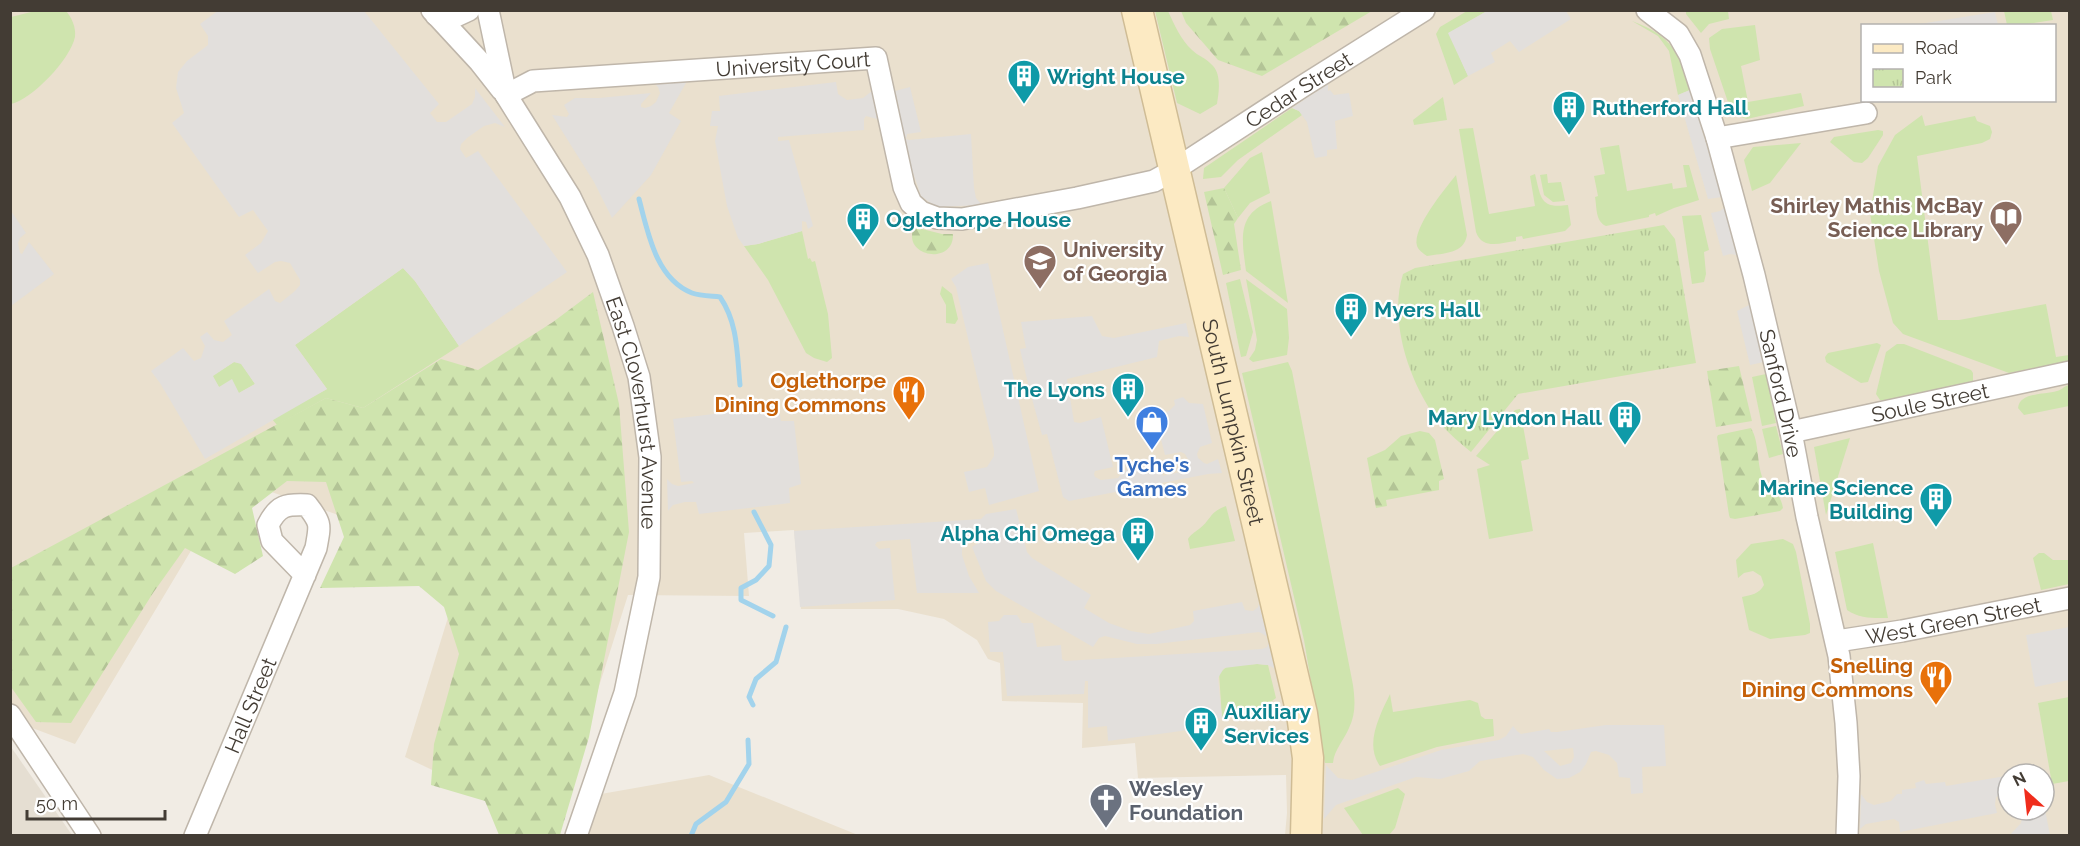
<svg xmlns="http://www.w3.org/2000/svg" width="2080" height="846" viewBox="0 0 2080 846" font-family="Raleway,sans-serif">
<defs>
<pattern id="forest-firs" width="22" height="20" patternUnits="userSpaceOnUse" patternTransform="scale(1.5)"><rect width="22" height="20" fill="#cfe4ae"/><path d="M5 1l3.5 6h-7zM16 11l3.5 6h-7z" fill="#b3c496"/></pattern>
<pattern id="park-tufts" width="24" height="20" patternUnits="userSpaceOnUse" patternTransform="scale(1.5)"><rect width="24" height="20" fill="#cfe4ae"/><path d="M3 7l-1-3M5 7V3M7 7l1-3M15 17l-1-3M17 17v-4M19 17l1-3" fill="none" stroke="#b3c496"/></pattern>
</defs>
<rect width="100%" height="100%" fill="#f1ece4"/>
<polygon fill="#e5ded2" points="10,747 11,747 72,835 11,835"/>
<g fill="#eae0ce" fill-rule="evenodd">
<path d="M10,11h2059v824h-784l2,-22 -1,-38 -148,3 -3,-35 -53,5 1,-45 -81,-2 -2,-38 -12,-4 -11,-19 -33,-21 -46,-10h-97l-7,-79 -50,3 5,63 -121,-1 -74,233 -149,-71 61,-198 -232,-80 -159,265 -64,-24zM1862,26h192v74h-192zM2008,774h36v36h-36z"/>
<polygon points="709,775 858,835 587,836 601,794"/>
</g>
<g fill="#cfe4ae">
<path d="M39,10l27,1c6,7 10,16 9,26 -5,23 -43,62 -64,67v-87z"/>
<path d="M1155,11h13c6,13 13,29 24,39 6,6 14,8 19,14 11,9 8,28 6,40l-17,10 -23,-11z"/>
<polygon points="1467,11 1487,11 1449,33 1468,76 1454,85 1436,34 1440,27"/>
<polygon points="1686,11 1728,11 1729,19 1709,24 1701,33 1686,14"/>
<polygon points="2004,11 2051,11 2053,20 2021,25 2007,25"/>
<path d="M1632,21c38,14 48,31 58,69l-12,5 -9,-44 -11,-15z"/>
<polygon points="1755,25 1760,60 1741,66 1748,102 1801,93 1804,106 1747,119 1732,114 1710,49 1709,38 1722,29"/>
<polygon points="1443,97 1447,120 1414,125 1413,120"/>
<polygon points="1292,108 1299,111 1302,115 1238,160 1221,177 1203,179 1204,168"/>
<polygon points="1922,115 1925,126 1975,116 1977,121 1990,126 1992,132 1990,139 1982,143 1917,156 1938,320 1959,320 2046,304 2056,357 2069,355 2069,361 2009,373 1903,334 1893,323 1879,271 1870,213 1878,166 1895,135"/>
<path d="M1473,128l16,86 46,-8 -5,-30 5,-2c6,24 5,35 33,31l3,20 -6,6 -42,8 -1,-3 -6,1v4c-15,2 -34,9 -40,-9l-17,-103z"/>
<polygon points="1878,130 1883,131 1883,135 1868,158 1862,163 1854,162 1830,142 1834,137"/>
<polygon points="1801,143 1770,183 1752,191 1744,160 1753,147"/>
<path d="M1619,145l8,46 45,-8 1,6 14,-2 -4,-22h6l10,35 -25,8 -18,8 -1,-3 -6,2v2l-43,9c-11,-5 -9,-19 -11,-29l3,-1 -4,-20 11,-2 -5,-26z"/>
<polygon points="1262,152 1270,193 1250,203 1238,218 1224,188 1250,158"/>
<polygon points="1547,174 1548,183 1561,182 1565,201 1553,202 1544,195 1540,175"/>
<path d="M1456,175l11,60c-3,19 -23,18 -40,21 -4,-3 -8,-5 -10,-10 -5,-18 28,-57 39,-71z"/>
<path d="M1271,201l17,102 -42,-32c-4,-31 -10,-57 25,-70z"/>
<polygon points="1701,215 1709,250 1704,252 1706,274 1704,282 1692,284 1682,216"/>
<polygon points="802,231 808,259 810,258 812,262 815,261 828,314 832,358 827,362 814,358 806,353 768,280 744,246 758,244"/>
<polygon points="403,268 415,281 459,346 363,408 326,398 277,425 272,419 327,389 295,345"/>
<polygon points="1240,279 1253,332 1246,356 1241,357 1226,283"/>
<polygon points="1246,279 1287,309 1289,338 1287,355 1253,362 1249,359 1255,350 1257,340"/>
<polygon points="942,286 952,294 958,319 955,324 946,323 946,305 940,294"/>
<polygon points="1877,343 1881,345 1868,382 1861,383 1826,362 1825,357 1828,353"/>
<polygon points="1897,344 1904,344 1971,370 1973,373 1973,381 1884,401 1880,400 1876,394 1886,352"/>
<polygon points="234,362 241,363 255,384 239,393 219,387 212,376"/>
<path d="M1288,362l4,9 61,314c2,15 3,29 -4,43 -5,12 -15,22 -16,35h-8l-1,-4 -20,-119 -62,-267z"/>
<polygon points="1766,374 1776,423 1762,426 1752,377"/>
<path d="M2069,385v21l-45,9 -6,-7c2,-16 26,-13 39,-17 5,-1 7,-5 12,-6z"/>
<polygon points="1520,409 1529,459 1521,461 1533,531 1489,539 1477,469 1490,465 1476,456 1515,410"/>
<polygon points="1776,426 1783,454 1769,458 1762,429"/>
<polygon points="1850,438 1826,515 1814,447"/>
<path d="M1226,506l9,35 -45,8 -2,-10c3,-5 6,-6 11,-10 12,-9 10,-17 27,-23z"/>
<path d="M1783,539l10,5 3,8 14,72v9l-5,2 -35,4 -21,-9 -7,-33c9,-2 17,-3 22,-12l-3,-9 -8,-5 -9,2 -6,5 -2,-18 15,-16z"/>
<path d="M1873,543l15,75c-15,0 -28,1 -41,-8l-12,-58z"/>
<polygon points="2039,553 2044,553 2053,560 2068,560 2069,584 2041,590 2033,558"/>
<polygon points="1257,664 1268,665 1276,698 1256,713 1222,718 1219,673 1228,666"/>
<path d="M1390,694l3,18 77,-12 8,3 3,13 4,3h8l1,17 -57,11 -57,19c-16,-22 0,-51 10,-72z"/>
<polygon points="2069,697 2069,781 2052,784 2038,703"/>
<polygon points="1398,788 1405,794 1395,828 1389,835 1363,835 1344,808"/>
</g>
<g fill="url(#forest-firs)">
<polygon points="1181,11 1372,11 1262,76 1218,60 1186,23"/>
<polygon points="1224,188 1238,218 1234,224 1241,270 1223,275 1204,192"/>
<path d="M914,227l28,7h11c1,32 -52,23 -39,-7z"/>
<polygon points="593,292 619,404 629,532 589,737 560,835 499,835 485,801 431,785 434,744 459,654 444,607 419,586 320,588 344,537 326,482 287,481 252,508 263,556 235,574 185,548 153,593 71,723 36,722 11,687 11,568 326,398 363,408 441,359 478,370 553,322"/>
<polygon points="1739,366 1752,421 1716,427 1707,371"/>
<path d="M1751,428c9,15 5,37 13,53 5,10 16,9 19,27l-3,3 -45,8 -5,-1 -1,-3 -12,-78 1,-2z"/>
<polygon points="1420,431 1429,433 1435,440 1444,479 1439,481 1439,490 1386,500 1387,506 1376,508 1367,458 1385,450 1401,436"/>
</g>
<path fill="url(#park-tufts)" d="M1664,225l11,14 21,124 -178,31 -47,58c-11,-9 -22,-18 -31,-29 -30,-37 -52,-102 -37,-149l12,-6z"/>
<g fill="#e2dfdc" fill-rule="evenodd">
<path d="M219,10l145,1 75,93 -9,9 7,9h9l26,-18 3,-7v-9l30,39 -10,-4 -11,3 -17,12 -6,6 -1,5 6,9 12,-7 89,121 -108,74 -44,-65 -12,-13 -108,77 32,44 -122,70 -45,-76 -9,-12 32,-23 11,13 7,-3 4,-12 -5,-9 7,-5 7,8 9,2 9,-7 -8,-14 45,-32 6,12 5,2 15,-12 5,-6v-5l-10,-17 -9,-2 -6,1 -17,11 -13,-18 16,-12 7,-12 -15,-21 -14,7 -67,-94 12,-10 -8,-25 2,-16 9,-11 21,-16v-9l-8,-12zM234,362l7,2 14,20 -16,9 -7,-14 -13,8 -6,-11z"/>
<polygon points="1487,11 1566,11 1571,19 1519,52 1510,41 1491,53 1495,62 1468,76 1448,33"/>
<polygon points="1995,12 1998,25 1913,25"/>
<polygon points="687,81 669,113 681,121 651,175 612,218 594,182 552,115 567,117 569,114 564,105 575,98 599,98 651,93 641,104 641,107 645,108 651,106 656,102 660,93 658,87 654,83"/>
<polygon points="836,82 838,94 847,100 863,98 872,91 877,119 866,116 864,119 864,130 778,137 778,141 789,140 813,226 808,229 806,222 802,221 802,231 758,244 744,246 738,238 727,206 715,141 718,126 710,126 712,111 720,111 719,96"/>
<polygon points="1328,84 1328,91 1330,90 1334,95 1349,93 1353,116 1335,121 1337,149 1327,150 1327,156 1315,158 1307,122 1299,111 1292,108"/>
<polygon points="910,87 921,132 907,134 906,139 909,140 971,134 974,188 976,198 982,205 936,207 921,196 909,161 895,91"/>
<polygon points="1690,90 1722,197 1708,199 1678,95"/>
<polygon points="1724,208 1740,260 1736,255 1730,254 1723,256 1711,213 1720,211"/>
<polygon points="11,211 26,233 20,238 18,243 20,253 22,254 29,242 54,274 11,306"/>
<polygon points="988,263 1039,491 989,505 985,488 969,492 964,472 987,467 994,456 994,450 956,287 951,279 968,267"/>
<polygon points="1750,299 1764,362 1750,365 1737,311 1749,305"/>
<polygon points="1092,316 1102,336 1114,338 1186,323 1189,337 1179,336 1159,341 1157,357 1067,379 1074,422 1080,423 1101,417 1113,467 1095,471 1094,474 1095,477 1101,480 1118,478 1123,471 1170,458 1162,476 1180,472 1185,468 1189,461 1185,454 1181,452 1165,455 1155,416 1169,411 1175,405 1174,400 1183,397 1189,403 1203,404 1212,443 1200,447 1197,454 1198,458 1204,463 1207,464 1218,459 1222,473 1208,474 1069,501 1063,497 1047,434 1042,435 1029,388 1020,349 1026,348 1021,322"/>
<polygon points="778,406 781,421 794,421 801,484 789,488 790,503 699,514 696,502 685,502 673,505 668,511 667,479 672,484 678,486 694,483 692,481 681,482 673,419"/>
<polygon points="1016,509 1027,552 1032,558 1091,595 1084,608 1109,623 1131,631 1149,634 1190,625 1194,621 1193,611 1242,602 1245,610 1253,611 1258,607 1259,603 1268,637 1259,632 1156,644 1137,644 1105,636 1099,638 1093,647 996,591 986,581 972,547 982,541 982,537 975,534 966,536 962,543 962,555 969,576 979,593 917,593 910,539 882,541 877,542 875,545 879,549 890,548 895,600 800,607 794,531 981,519 986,514"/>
<polygon points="1004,615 1017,615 1022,623 1033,623 1037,647 1061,645 1062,659 1065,661 1262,649 1267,647 1269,641 1276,669 1268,665 1257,664 1224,668 1218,678 1222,718 1197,720 1190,729 1181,731 1108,741 1107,726 1088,728 1088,681 1085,681 1084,694 1007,696 1003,652 990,652 988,622 999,621"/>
<polygon points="2069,627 2069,680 2035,687 2026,635"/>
<path d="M1606,725h58l2,41 -24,1 1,26 -12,1 -1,-16 -11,-1 -2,-14 -8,-8 -13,-4 -5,1 -5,12 -6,8 -11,6 -12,1 -13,-9 -11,-13 -10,-3 -43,7 -11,10 -29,8 -24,-2 -80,28 -12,14 2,-54 12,13 14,2 89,-30 58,-10 7,-4 7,-10 4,5 4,3 28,-5 2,3h6zM1573,748l1,9 -3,6 -11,3 -16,-15z"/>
<polygon points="2006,776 2008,779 2008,790 1996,797 1995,804 1997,813 1900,832 1899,822 1894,819 1866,824 1860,829 1861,794 1867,802 1874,805 1891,801 1897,794 1902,794 1902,790 1916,788 1915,783 1924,780 1926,784 1945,782 1946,786"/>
<polygon points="2044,805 2050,835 2010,835 2021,823 2024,810 2044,810"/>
</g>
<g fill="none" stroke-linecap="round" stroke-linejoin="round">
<g stroke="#a2d3ec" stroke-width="5">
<path d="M639,199c9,34 17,80 53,94 8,3 19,3 28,4 18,26 17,57 20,88"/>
<polyline points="754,512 771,545 769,566 756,580 741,588 741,600 773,616"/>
<polyline points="753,705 749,697 756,679 776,662 786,627"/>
<polyline points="691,836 696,824 726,802 749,764 748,740"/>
</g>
<g stroke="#bfb6aa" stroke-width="24">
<g id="minor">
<polyline points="432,10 480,62 502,90"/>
<path id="s1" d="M488,10l18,85 64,102 28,58 25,71 16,51 11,80 -1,120 -24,116 -49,143"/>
<path id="s2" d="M1647,10l31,24 12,21 27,83 37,137 37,157 16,85 32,139 7,67 3,53 -2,60"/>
<polyline points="436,15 454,17 469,10"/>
<path id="s3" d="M506,95l27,-14 343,-23 28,129 7,16 10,9 16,6 25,1 115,-21 77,-17 20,-11 129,-84 121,-76"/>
<polyline points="1717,138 1866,113"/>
<path id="s4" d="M1791,432l279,-60"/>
<path id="s5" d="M1837,641l65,-10 168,-33"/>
<polyline points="10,715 90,836"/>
<path id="s6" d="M195,836l121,-288c4,-23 6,-24 -9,-43 -21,-1 -29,0 -39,20l4,16 33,34"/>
</g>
</g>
<g stroke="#cfbc95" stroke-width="33">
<g id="secondary">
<path id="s7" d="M1137,10l165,704 6,44 -2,78"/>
</g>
</g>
<use href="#minor" stroke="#fff" stroke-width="21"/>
<use href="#secondary" stroke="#fceac3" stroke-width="30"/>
</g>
<defs>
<g id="building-pin" transform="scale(1.725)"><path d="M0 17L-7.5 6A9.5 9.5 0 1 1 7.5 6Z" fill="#0f9aa8" stroke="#fff"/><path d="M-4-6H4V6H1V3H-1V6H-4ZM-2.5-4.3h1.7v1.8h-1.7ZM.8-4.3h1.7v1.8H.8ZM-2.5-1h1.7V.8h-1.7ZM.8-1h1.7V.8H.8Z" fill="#fff"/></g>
<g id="library-pin" transform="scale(1.725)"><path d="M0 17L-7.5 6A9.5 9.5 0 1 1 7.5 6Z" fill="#8d6e63" stroke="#fff"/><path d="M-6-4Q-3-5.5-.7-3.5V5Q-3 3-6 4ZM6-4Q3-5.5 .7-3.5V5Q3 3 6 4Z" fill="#fff"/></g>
<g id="university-pin" transform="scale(1.725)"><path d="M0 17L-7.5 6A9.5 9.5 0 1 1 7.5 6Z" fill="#8d6e63" stroke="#fff"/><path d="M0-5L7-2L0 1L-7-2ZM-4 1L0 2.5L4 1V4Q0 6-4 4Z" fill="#fff"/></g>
<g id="restaurant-pin" transform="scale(1.725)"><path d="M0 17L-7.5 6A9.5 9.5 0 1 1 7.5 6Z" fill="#e8710a" stroke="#fff"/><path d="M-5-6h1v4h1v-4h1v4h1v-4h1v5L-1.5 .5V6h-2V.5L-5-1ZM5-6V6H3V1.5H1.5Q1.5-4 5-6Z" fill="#fff"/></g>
<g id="shop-pin" transform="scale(1.725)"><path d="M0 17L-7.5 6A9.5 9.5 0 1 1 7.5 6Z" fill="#3f7fe0" stroke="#fff"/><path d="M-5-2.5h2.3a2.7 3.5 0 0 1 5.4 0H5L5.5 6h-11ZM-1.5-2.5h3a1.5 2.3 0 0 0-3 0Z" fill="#fff"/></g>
<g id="church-pin" transform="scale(1.725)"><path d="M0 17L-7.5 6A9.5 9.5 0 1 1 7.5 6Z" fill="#6b7280" stroke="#fff"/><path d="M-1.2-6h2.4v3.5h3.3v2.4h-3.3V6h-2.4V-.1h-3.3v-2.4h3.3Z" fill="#fff"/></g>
</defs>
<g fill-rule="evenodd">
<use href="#building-pin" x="1024" y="76"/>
<use href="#building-pin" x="1569" y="107"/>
<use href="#library-pin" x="2006" y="217"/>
<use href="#building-pin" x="863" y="219"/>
<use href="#university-pin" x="1040" y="261"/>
<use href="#building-pin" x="1351" y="309"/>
<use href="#building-pin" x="1128" y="389"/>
<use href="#restaurant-pin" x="909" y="392"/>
<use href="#building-pin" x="1625" y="417"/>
<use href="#shop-pin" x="1152" y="422"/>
<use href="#building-pin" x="1936" y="499"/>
<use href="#building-pin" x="1138" y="533"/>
<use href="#restaurant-pin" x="1936" y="677"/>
<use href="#building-pin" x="1201" y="723"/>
<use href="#church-pin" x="1106" y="800"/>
</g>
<g text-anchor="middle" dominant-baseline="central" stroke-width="4.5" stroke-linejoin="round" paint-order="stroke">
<g font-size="21" fill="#433c34" stroke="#fff">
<text stroke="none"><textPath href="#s3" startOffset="291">University Court</textPath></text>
<text stroke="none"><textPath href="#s3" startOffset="946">Cedar Street</textPath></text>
<text stroke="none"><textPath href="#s2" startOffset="414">Sanford Drive</textPath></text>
<text stroke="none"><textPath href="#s4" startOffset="142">Soule Street</textPath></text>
<text stroke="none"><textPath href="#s1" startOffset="435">East Cloverhurst Avenue</textPath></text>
<text stroke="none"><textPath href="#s7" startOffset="423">South Lumpkin Street</textPath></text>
<text stroke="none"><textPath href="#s5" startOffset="118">West Green Street</textPath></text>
<text stroke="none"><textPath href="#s6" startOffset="142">Hall Street</textPath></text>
</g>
<g font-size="21" font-weight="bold" fill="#0d838f" stroke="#fff" text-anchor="start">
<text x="1047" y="76">Wright House</text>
<text x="1592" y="107">Rutherford Hall</text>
<text x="886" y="219">Oglethorpe House</text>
<text x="1374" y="309">Myers Hall</text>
<text x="1105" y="389" text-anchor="end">The Lyons</text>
<text x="1602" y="417" text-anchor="end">Mary Lyndon Hall</text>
<text x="1913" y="487" text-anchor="end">Marine Science<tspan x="1913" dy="24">Building</tspan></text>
<text x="1115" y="533" text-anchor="end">Alpha Chi Omega</text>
<text x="1224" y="711">Auxiliary<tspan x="1224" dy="24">Services</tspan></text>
</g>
<g font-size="21" font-weight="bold" fill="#785e54" stroke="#fff" text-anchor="end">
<text x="1983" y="205">Shirley Mathis McBay<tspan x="1983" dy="24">Science Library</tspan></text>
<text x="1063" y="249" text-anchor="start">University<tspan x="1063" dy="24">of Georgia</tspan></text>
</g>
<g font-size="21" font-weight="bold" fill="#c56008" stroke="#fff" text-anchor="end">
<text x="886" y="380">Oglethorpe<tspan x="886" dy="24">Dining Commons</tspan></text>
<text x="1913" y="665">Snelling<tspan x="1913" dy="24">Dining Commons</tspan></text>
</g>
<g font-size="21" font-weight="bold" fill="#366cbe" stroke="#fff">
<text x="1152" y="464">Tyche's<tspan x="1152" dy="24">Games</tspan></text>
</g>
<g font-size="21" font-weight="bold" fill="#5b616d" stroke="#fff" text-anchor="start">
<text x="1129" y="788">Wesley<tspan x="1129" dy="24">Foundation</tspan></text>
</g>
</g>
<rect width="2080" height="846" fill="none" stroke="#433c34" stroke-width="24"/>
<rect x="1861" y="24" width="195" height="78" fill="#ffffff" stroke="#b4b1ae" stroke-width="1.5"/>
<rect x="1873" y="44" width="30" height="9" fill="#fceac3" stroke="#b4b1ae" stroke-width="1.5"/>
<text x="1915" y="54" font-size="18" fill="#433c34">Road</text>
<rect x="1873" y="69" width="30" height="18" fill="url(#park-tufts)" stroke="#b4b1ae" stroke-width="1.5"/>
<text x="1915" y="84" font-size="18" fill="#433c34">Park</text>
<g transform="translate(2026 792) rotate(333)"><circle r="28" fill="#ffffff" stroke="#b4b1ae" stroke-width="1.5"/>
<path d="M0-4.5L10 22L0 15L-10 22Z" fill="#f02d1c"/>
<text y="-9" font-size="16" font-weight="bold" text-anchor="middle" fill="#433c34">N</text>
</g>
<path d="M27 810v9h138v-9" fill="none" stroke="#433c34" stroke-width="3"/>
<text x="36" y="810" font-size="18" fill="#433c34" stroke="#ffffff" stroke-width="4.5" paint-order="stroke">50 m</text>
</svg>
